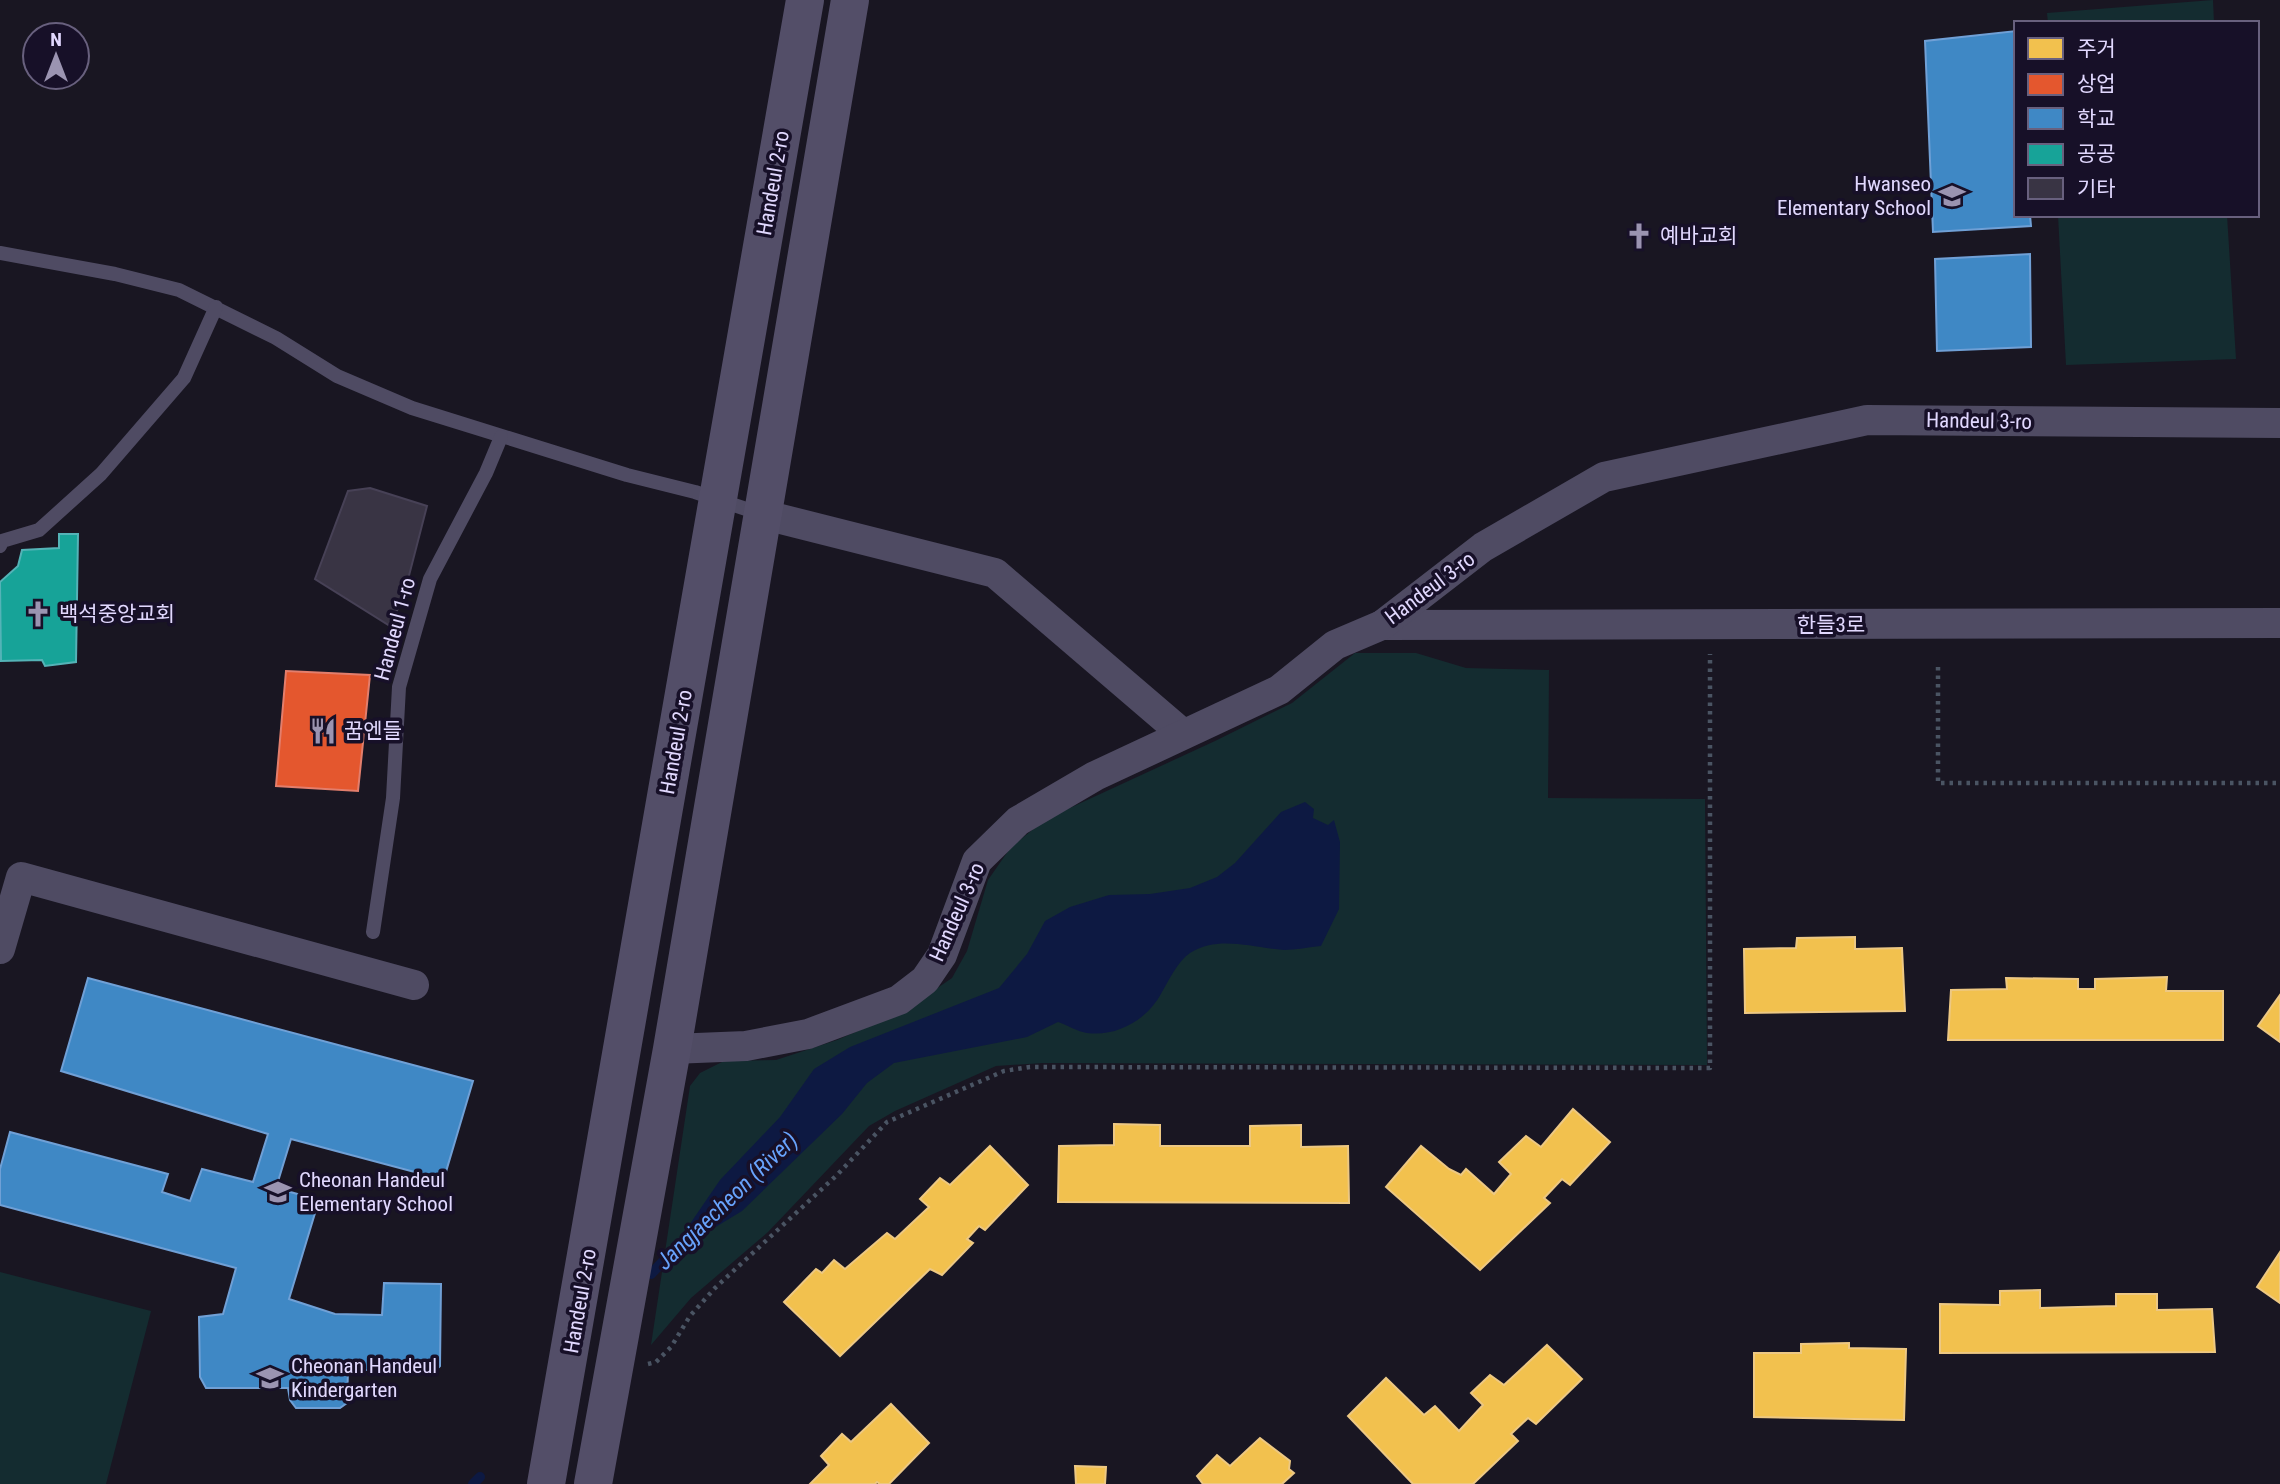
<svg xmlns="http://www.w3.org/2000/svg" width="2280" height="1484" viewBox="0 0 2280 1484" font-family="'Roboto Condensed','Noto Sans KR',sans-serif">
<rect width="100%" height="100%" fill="#191622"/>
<g fill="#142c30">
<polygon points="2213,0 2214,23 2048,23 2047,13"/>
<polygon points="2058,215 2227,215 2236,359 2066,365"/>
<polygon points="1355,653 1416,653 1466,668 1549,670 1548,798 1705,799 1707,1065 1043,1063 996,1066 895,1111 869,1126 768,1232 691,1298 651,1345 690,1086 700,1073 724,1061 776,1060 837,1040 904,1011 952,978 967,951 988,880 1011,847 1046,819 1215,741 1292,703"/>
<polygon points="0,1272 151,1311 106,1484 0,1484"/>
</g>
<path fill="#0d1942" d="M1305,802l9,7 -1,9 15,7 6,-5 6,22 -1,67 -18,37c-12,1 -25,4 -37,4 -31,-2 -65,-15 -94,3 -12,8 -21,27 -28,39 -14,27 -44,45 -75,41 -9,-1 -20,-8 -29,-11l-31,15 -133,26 -27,20 -25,31 -100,97 -74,45 52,-76 60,-63 34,-48 36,-22 149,-59 28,-34 18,-33 25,-14 39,-12 41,-1 40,-6 27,-11 18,-14 46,-51z"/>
<g fill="#f2c14e" stroke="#edc883" stroke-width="2">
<polygon points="1855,937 1855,949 1902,948 1905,1011 1745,1013 1744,949 1796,948 1797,938"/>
<polygon points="2167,977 2166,991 2223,991 2223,1040 1948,1040 1951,990 2007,989 2006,978 2078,979 2078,989 2095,989 2095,979"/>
<polygon points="2280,995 2280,1042 2258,1026"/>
<polygon points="1573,1109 1610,1142 1570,1185 1562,1179 1544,1198 1550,1203 1480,1270 1386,1187 1421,1146 1449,1169 1461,1175 1466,1169 1494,1194 1511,1174 1499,1162 1526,1136 1541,1147"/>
<polygon points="1114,1124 1160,1125 1160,1146 1250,1146 1250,1126 1301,1125 1301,1147 1348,1146 1349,1203 1058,1202 1059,1146 1114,1145"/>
<polygon points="990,1146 1028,1185 985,1230 979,1226 967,1239 973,1243 942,1275 930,1269 840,1356 784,1302 816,1269 822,1273 834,1260 845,1269 887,1233 895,1239 929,1207 920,1199 940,1178 950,1185"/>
<polygon points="2280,1252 2280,1303 2257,1287"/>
<polygon points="2040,1290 2040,1308 2116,1306 2116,1294 2157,1294 2157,1310 2212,1309 2215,1352 1940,1353 1940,1304 2000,1305 2000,1291"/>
<polygon points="1849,1343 1849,1348 1906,1349 1904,1420 1754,1417 1754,1353 1801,1353 1801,1344"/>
<polygon points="1547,1345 1582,1379 1536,1424 1528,1418 1511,1434 1518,1441 1473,1484 1413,1484 1348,1416 1386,1378 1424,1415 1435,1406 1459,1431 1483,1405 1471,1393 1490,1375 1504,1385"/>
<polygon points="891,1404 929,1443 889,1484 880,1484 877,1482 875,1484 810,1484 829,1465 821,1456 842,1434 851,1442"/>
<polygon points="1260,1438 1290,1461 1289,1469 1294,1473 1282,1484 1203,1484 1197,1476 1217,1455 1230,1466"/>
<polygon points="1075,1466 1106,1467 1105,1484 1076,1484"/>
</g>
<polygon fill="#e4572e" stroke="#e37e6c" stroke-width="2" points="286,671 370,675 358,791 276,786"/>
<g fill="#3f88c5" stroke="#70a0d6" stroke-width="2">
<polygon points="2016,31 2016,215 2030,215 2031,226 1933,232 1925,41"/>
<polygon points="2030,254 2031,347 1937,351 1935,259"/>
<polygon points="88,978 473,1081 445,1175 442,1177 437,1178 291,1139 276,1188 319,1200 289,1299 335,1314 382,1315 384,1283 441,1284 440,1366 436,1370 348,1370 347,1403 340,1408 296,1408 290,1400 288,1388 206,1388 200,1377 199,1317 223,1314 236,1268 0,1205 0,1169 10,1132 168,1174 162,1192 190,1201 202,1169 253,1182 268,1134 61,1071"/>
</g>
<polygon fill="#17a398" stroke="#54b3b7" stroke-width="2" points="59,534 78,534 76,662 45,666 42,660 1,661 0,582 18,566 22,550 59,548"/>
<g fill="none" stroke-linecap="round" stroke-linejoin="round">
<g stroke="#0d1942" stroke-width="10">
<polyline points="651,1274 675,1249"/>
<polyline points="473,1484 480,1477"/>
</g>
</g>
<polygon fill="#393444" stroke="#474156" stroke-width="2" points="370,488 427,506 404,595 390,626 315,579 348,491"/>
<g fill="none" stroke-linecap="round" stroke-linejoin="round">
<g stroke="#4a5463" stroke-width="4.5" stroke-dasharray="3.5 5" stroke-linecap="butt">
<polyline points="1938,667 1938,783 2280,783"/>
<polyline points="648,1364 656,1362 671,1347 690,1316 715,1288 837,1175 887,1122 1004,1071 1030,1067 1710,1068 1710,654"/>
</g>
<g stroke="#4f4b63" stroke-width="14">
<polyline points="0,253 115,274 179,290 276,338 337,376 412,408 627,475 695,492 761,514"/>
<polyline points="0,546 2,541 39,530 101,474 184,378 216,307"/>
<polyline points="373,932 393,798 399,687 430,579 486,473 501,437"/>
</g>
<g stroke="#4f4b63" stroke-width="30">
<polyline points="761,514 995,573 1183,734"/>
<polyline points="1382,625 2280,623"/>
<polyline points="0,949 21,877 414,985"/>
<polyline points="672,1049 746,1046 808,1034 899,1000 925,980 942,955 977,861 1018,821 1095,776 1279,690 1335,645 1382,625 1483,547 1604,477 1867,420 2280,423"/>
</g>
<g stroke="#534e68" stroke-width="38">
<polyline points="546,1484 805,0"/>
<polyline points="593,1484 672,1049 850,0"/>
</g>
</g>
<defs>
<g id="school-bare" transform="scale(2.1)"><path d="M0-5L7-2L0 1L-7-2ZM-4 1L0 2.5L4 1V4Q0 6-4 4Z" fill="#9b94b1" stroke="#171028" stroke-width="2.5" paint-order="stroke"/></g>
<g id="church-bare" transform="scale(2.1)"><path d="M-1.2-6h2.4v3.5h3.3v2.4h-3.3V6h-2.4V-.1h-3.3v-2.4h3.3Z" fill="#9b94b1" stroke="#171028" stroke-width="2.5" paint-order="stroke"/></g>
<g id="restaurant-bare" transform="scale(2.1)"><path d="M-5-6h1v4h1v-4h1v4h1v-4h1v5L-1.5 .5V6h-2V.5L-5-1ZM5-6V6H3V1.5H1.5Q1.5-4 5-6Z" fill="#9b94b1" stroke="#171028" stroke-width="2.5" paint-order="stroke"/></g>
</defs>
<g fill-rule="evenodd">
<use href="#school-bare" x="1952" y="196"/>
<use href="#church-bare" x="1639" y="236"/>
<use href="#church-bare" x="38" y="614"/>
<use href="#restaurant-bare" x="323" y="731"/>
<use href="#school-bare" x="278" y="1192"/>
<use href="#school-bare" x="270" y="1378"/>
</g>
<g text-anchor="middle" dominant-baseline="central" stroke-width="7" stroke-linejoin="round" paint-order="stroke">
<g font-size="21" fill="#e1d8fe" stroke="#171028">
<text transform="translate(773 183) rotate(-80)">Handeul 2-ro</text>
<text transform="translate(1979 421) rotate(1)">Handeul 3-ro</text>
<text transform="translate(1430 588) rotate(-37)">Handeul 3-ro</text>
<text x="1831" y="625">한들3로</text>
<text transform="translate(395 629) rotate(-75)">Handeul 1-ro</text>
<text transform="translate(676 742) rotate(-80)">Handeul 2-ro</text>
<text transform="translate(957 912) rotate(-66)">Handeul 3-ro</text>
<text transform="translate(580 1301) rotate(-80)">Handeul 2-ro</text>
</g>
<g font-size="21" fill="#e1d8fe" stroke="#171028" text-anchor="start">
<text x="1931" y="184" text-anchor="end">Hwanseo<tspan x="1931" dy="24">Elementary School</tspan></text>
<text x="1660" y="236">예바교회</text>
<text x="59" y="614">백석중앙교회</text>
<text x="344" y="731">꿈엔들</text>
<text x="299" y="1180">Cheonan Handeul<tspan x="299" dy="24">Elementary School</tspan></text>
<text x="291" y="1366">Cheonan Handeul<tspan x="291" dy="24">Kindergarten</tspan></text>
</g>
<g font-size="23" font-style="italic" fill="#68a3fc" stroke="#171028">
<text transform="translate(727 1201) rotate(-44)">Jangjaecheon (River)</text>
</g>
</g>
<rect x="2014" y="21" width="245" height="196" fill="#171028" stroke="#68607e" stroke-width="2"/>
<rect x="2028" y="38" width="35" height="21" fill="#f2c14e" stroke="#68607e" stroke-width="2"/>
<text x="2077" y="56" font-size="21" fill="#e1d8fe">주거</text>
<rect x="2028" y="74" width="35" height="21" fill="#e4572e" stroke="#68607e" stroke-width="2"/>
<text x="2077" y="91" font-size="21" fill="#e1d8fe">상업</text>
<rect x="2028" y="108" width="35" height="21" fill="#3f88c5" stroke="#68607e" stroke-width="2"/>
<text x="2077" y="126" font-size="21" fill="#e1d8fe">학교</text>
<rect x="2028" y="144" width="35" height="21" fill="#17a398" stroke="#68607e" stroke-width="2"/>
<text x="2077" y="161" font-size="21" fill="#e1d8fe">공공</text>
<rect x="2028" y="178" width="35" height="21" fill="#393444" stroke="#68607e" stroke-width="2"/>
<text x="2077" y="196" font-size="21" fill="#e1d8fe">기타</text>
<g transform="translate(56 56)"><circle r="33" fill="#171028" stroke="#68607e" stroke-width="2"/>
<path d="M0-5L12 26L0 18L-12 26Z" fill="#9b94b1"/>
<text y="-10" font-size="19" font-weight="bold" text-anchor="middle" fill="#e1d8fe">N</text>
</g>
</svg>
